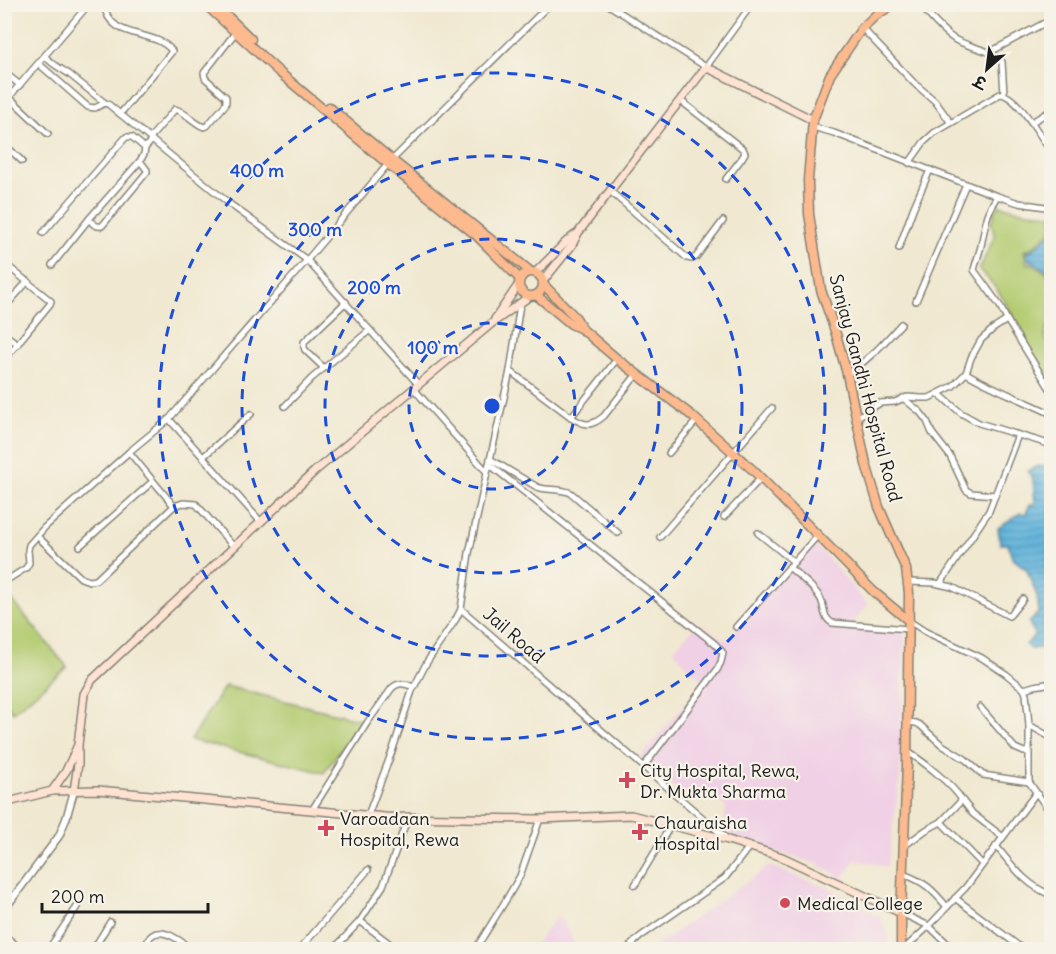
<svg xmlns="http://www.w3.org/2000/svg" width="1056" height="954" viewBox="0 0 1056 954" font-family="Delius,'Playpen Sans Deva',sans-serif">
<defs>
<pattern id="water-rules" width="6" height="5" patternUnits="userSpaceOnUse" patternTransform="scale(1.5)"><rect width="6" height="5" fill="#5eb2da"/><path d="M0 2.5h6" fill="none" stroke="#5198ba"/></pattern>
</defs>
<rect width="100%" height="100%" fill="#f7f3e8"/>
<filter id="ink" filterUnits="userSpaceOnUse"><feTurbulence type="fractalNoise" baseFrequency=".0167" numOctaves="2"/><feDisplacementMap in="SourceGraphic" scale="12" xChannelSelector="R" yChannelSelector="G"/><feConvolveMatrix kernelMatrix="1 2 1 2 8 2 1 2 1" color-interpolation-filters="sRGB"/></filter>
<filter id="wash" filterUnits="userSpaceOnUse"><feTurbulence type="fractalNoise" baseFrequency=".008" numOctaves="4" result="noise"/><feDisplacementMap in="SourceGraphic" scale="24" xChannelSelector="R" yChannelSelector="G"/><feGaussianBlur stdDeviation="1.35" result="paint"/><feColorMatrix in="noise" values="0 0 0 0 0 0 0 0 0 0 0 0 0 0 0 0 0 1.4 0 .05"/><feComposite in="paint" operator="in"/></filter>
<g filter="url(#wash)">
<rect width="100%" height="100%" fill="#f0e8d0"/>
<g fill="#f0d0e5">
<polygon points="815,544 868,605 854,621 852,629 904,630 900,776 887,867 855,860 843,879 818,864 741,841 731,836 724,820 726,807 706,789 690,801 640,758 703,682 673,650 698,623 727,641 779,574"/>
<polygon points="769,866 828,888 880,918 888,935 889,949 652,949"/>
<polygon points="558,915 578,949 532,949"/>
</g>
<g fill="#b3cb71" stroke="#687446" stroke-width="1.5">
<path d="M998,205l30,7 23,2v16l-18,17 -9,4 3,13h6l18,12v44l-6,13v6l6,9v35c-28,-34 -38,-84 -72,-113l16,-34 -4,-13z"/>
<polygon points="12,600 67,667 13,712 4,701 5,606"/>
<polygon points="225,686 361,720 324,773 190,740"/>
</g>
<g fill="url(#water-rules)" stroke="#3d677b" stroke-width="1.5">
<polygon points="1051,233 1051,274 1034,262 1029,261 1026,252 1033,249"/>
<polygon points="1037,466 1045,466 1051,471 1052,647 1030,649 1026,645 1035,634 1029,623 1039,612 1037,596 1027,570 1012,558 1008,544 1000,544 998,528 1020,513 1025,514 1030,505 1035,503 1033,480 1028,471"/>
</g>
</g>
<g filter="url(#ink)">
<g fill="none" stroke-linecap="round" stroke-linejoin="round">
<g stroke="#868276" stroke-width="8">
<g id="minor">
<path d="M104,4c5,38 51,24 68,47l-2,3 -50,60"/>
<polyline points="607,4 706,67 752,4"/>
<path d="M919,4c11,12 21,26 35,35 15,9 36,9 48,23l2,32"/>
<polyline points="862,28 914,83 935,101 951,123"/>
<polyline points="990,52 1052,19"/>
<polyline points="45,57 55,65 69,74 105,103"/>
<polyline points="39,64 88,107 95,108 105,103 108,104 231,205 307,260 419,385"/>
<polyline points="4,72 20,85"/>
<polyline points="9,97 48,134"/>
<polyline points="681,101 743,149 745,153 742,158 726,179"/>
<polyline points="4,103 89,4"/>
<polyline points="1032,122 1052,110"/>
<polyline points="813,127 834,133 997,196 1019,203 1052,208"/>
<path d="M150,138l25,-29c11,3 18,14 29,18l3,-1 18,-21 1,-3v-5l-21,-19 -1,-5 31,-40"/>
<polyline points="4,144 22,161"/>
<polyline points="392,160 550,4"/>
<path d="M909,163l15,-21 10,-9 66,-39c17,0 43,46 52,60"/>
<polyline points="610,191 687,258 692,259 696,257 723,221"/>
<path d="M997,196c-11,17 -12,31 -16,50 -2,8 -5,16 -7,24l26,36 7,14 45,72"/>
<path d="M89,219c4,5 6,8 13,7l45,-54v-2l-7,-9"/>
<polyline points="43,233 126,137 132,137 145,148"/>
<polyline points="899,248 913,209 930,170"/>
<polyline points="4,263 51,301 50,304 4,360"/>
<polyline points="52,265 89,219 140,161 144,154 145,148 152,140"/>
<polyline points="916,301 966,184"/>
<polyline points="520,304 510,371 469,553 461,609 726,838"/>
<polyline points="4,308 28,281"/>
<polyline points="4,334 18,344"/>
<polyline points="324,368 305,350 304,347 304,342 346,302"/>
<polyline points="510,371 571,417 617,359"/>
<path d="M966,373c27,16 57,27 86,41"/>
<path d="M847,374c23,-15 36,-30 54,-50"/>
<polyline points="414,389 487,472"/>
<polyline points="939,394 961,413 979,423 1052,445"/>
<polyline points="903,398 920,412 927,421 932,433 950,456 966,490 971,493 995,495"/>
<polyline points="285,406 312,378 370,330"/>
<path d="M571,417c14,9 20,10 33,-1l33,-42"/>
<polyline points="856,418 880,403 895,402 907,397 921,398 929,398 953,386 966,373 971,358 981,340 993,329 1007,320"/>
<polyline points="129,452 174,506"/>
<polyline points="669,453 697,420"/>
<polyline points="203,457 251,414"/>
<path d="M490,459l47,28c11,4 22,1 34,6l47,40"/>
<polyline points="489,464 715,644 723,653 721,662 717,670 644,766"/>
<polyline points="724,517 761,478"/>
<polyline points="261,522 169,419 307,260 388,164"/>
<polyline points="758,533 794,562"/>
<polyline points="37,536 81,578 89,581 96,580 174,506 183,503 196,504 234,547"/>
<polyline points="660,537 772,408"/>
<polyline points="80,546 153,481"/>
<path d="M789,567c10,9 29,23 33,35 3,9 1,15 10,21l77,6"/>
<polyline points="4,582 26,568 29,563 28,550 29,545 45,527 129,452 169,419"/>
<polyline points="908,582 935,583 952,587 1009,616 1011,614 1023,599"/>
<polyline points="940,584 989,511 1018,435"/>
<polyline points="909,621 926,632 982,658 1006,674 1024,689 1026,694 1029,725 1029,782 1052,815"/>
<polyline points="736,627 818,535"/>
<polyline points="1024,689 1034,686 1052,683"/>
<polyline points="980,707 1015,748 1024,752 1029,751"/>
<polyline points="908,722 916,723 920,725 942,745 965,759 983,775 1029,782"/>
<polyline points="1029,725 1052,738"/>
<path d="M908,752c16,10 44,32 54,48"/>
<path d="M312,810l55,-87 25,-35c8,-7 13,-4 22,-1"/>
<polyline points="368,815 393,749 412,691 427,662 456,619 461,609"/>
<polyline points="941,822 982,864"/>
<polyline points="904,846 926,830 941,822 962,800 973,814 1003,837"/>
<path d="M996,846c15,18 31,41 56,49"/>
<path d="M903,874c22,8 29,15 44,33"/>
<polyline points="635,885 671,825"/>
<polyline points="955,898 1024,950"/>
<polyline points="901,913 929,926 954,950"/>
<polyline points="360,921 398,950"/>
<polyline points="4,935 22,950"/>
<polyline points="48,950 77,907"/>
<polyline points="93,950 110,922"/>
<path d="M144,950c2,-5 4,-11 7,-14 11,-10 32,6 40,14"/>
<polyline points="299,950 368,870"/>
<polyline points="333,950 360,921 383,886 408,817"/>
<polyline points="475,950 506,900 520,876 540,819"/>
<polyline points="629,950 630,946 641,936 725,878 749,847"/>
<polyline points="903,950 929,926 966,887 1036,793"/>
<polyline points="1047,950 1052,939"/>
</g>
</g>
<g stroke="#868276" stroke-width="9">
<polyline id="tertiary" points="4,910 59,836 66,819 74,791"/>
</g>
<g stroke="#868276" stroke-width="10">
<g id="secondary">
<polyline points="536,272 566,242 575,235"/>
<polyline points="543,281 572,245 578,233 610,191 706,67 813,120"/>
<polyline points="495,319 519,284"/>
<polyline points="52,791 66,771 77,747"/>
<polyline points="74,791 78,764 78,745 84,694 92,680 315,471 491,324 530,296"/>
<polyline points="4,803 52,791 98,790 385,817 540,819 631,815 728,840 782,857 901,913"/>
</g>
</g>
<g stroke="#868276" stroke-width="11">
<g id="primary">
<polyline points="205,4 279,72 388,164 477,236 520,279"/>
<polyline points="215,4 251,39"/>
<polyline points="894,4 876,15 862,28 830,75 813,120 808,180 809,214 821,290 836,334 847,374 866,464 879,507 906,569 909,593 907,765 901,913 901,950"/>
<polyline points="329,107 392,160 530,271"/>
<circle cx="531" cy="284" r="12"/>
<polyline points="544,285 576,318 582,329"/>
<polyline points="536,295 571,324 582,329 617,359 691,415 754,471 874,592 909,621"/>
</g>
</g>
<use href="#minor" stroke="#fff" stroke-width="5"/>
<use href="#tertiary" stroke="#fff" stroke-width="6"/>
<use href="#secondary" stroke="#fee3d2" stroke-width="7"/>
<use href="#primary" stroke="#fcba8e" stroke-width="8"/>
</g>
</g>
<g fill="none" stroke="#1d4ed8" stroke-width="3" stroke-dasharray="10 8">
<circle cx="492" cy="406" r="83"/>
<circle cx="492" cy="406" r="167"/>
<circle cx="492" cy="406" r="250"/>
<circle cx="492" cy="406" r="333"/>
</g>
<g fill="#d1495b" stroke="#f7f3e8" stroke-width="2">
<path d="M624 771h6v6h6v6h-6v6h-6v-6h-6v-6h6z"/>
<path d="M323 819h6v6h6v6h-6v6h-6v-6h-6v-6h6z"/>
<path d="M637 823h6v6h6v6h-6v6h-6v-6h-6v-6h6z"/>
<circle cx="785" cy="903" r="6"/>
</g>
<g text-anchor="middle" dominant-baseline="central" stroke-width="4.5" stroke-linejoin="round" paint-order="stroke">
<g font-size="18" fill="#1c1c1c" stroke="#f7f3e8">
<text transform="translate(866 388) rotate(75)">Sanjay Gandhi Hospital Road</text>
<text transform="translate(514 635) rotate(41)">Jail Road</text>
</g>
<g font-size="18" fill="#1c1c1c" stroke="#f7f3e8" text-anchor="start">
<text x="640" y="770">City Hospital, Rewa,<tspan x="640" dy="21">Dr. Mukta Sharma</tspan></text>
<text x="340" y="818">Varoadaan<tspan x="340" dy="21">Hospital, Rewa</tspan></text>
<text x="654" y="822">Chauraisha<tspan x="654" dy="21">Hospital</tspan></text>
<text x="797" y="903">Medical College</text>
</g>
</g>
<circle cx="492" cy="406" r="9" fill="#1d4ed8" stroke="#f7f3e8" stroke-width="3"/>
<g font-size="18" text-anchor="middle" font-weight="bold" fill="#1d4ed8" stroke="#f7f3e8" stroke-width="4.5" stroke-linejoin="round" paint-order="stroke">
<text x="257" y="177">400 m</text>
<text x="315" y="236">300 m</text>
<text x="374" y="294">200 m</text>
<text x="433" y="354">100 m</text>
</g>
<rect width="1056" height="954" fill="none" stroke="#f7f3e8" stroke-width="24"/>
<g transform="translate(987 69) rotate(208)" stroke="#f7f3e8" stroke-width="4.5" paint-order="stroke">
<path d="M0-4.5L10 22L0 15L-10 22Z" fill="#1c1c1c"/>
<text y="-9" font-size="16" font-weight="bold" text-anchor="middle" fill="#1c1c1c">उ</text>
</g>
<path d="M42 903v9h166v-9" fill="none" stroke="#1c1c1c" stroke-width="3"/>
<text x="51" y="903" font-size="18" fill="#1c1c1c" stroke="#f7f3e8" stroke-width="4.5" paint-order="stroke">200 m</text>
</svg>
